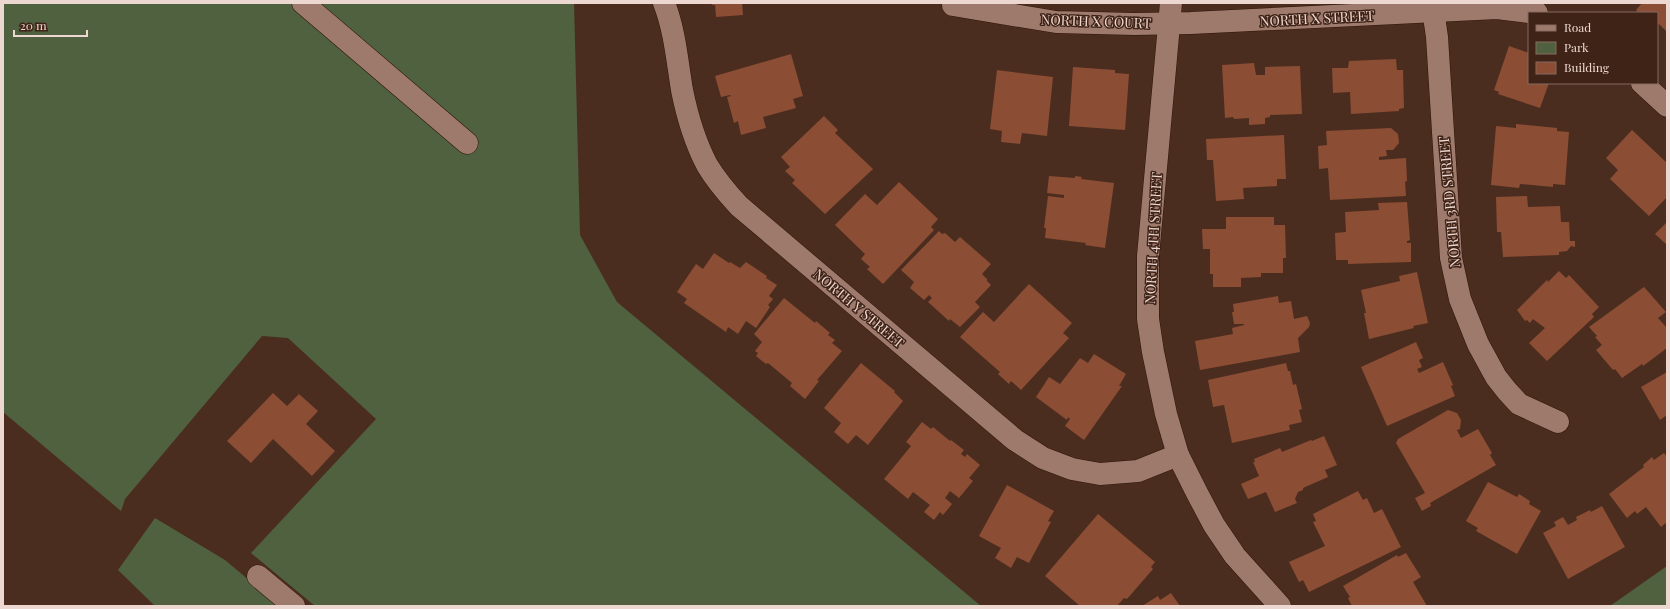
<svg xmlns="http://www.w3.org/2000/svg" width="1670" height="609" viewBox="0 0 1670 609" font-family="'Playfair Display',serif">
<rect width="100%" height="100%" fill="#4b2d20"/>
<g fill="#4f613f">
<polygon points="3,3 574,3 580,235 617,302 981,606 315,606 251,553 376,419 288,338 262,336 125,499 121,511 3,412"/>
<polygon points="155,518 225,560 280,606 155,606 118,570"/>
<polygon points="1667,566 1667,606 1610,606"/>
</g>
<g fill="#8b4d33">
<polygon points="711,3 742,3 743,15 716,17 715,5 712,5"/>
<polygon points="1642,3 1667,3 1667,32 1659,24 1657,26 1657,13 1639,13 1636,10"/>
<polygon points="1509,46 1529,53 1529,83 1549,83 1540,108 1498,94 1499,92 1494,90"/>
<polygon points="791,54 803,96 793,99 796,108 763,117 766,128 741,135 738,121 734,123 727,97 731,96 730,95 721,97 715,76"/>
<polygon points="1396,59 1397,70 1403,70 1404,108 1399,109 1399,111 1351,114 1350,92 1333,93 1332,68 1348,68 1349,61"/>
<polygon points="1254,63 1256,75 1265,75 1265,67 1300,66 1302,114 1270,115 1270,117 1265,118 1265,124 1249,125 1249,118 1234,119 1233,117 1225,118 1222,65"/>
<polygon points="1073,67 1115,70 1115,73 1129,74 1125,130 1069,126"/>
<polygon points="997,70 1053,77 1047,136 1022,133 1020,144 1001,142 1002,131 990,129"/>
<polygon points="824,116 838,130 835,133 873,169 825,214 792,183 795,180 785,171 790,167 781,157"/>
<polygon points="1516,124 1557,128 1557,131 1569,132 1565,185 1553,184 1553,187 1520,184 1519,188 1491,185 1496,126 1516,128"/>
<polygon points="1391,128 1398,134 1399,143 1393,150 1386,150 1387,156 1379,157 1379,160 1406,158 1407,181 1405,182 1406,196 1330,200 1328,168 1319,169 1318,146 1327,145 1326,131"/>
<polygon points="1632,130 1667,163 1667,197 1649,216 1610,179 1618,170 1606,158"/>
<polygon points="1284,135 1286,179 1277,179 1277,186 1243,188 1244,199 1216,201 1213,160 1207,160 1206,139"/>
<polygon points="1049,176 1075,178 1075,176 1082,177 1081,179 1114,183 1105,248 1085,245 1086,243 1045,238 1046,228 1044,228 1048,196 1064,198 1064,195 1047,193"/>
<polygon points="899,182 938,219 931,227 934,230 883,284 867,269 870,267 861,259 865,254 835,225 865,194 877,205"/>
<polygon points="1527,196 1528,207 1560,206 1561,222 1569,222 1570,241 1575,241 1575,247 1571,246 1567,251 1559,252 1559,255 1503,257 1501,232 1497,232 1496,197"/>
<polygon points="1407,202 1410,240 1407,241 1407,243 1411,243 1411,262 1348,264 1348,260 1336,260 1335,233 1346,232 1345,212 1379,210 1378,203"/>
<polygon points="1226,217 1274,217 1274,225 1285,225 1286,258 1283,258 1283,273 1261,273 1261,277 1241,278 1241,287 1213,287 1213,274 1210,274 1210,249 1203,249 1202,229 1226,229"/>
<polygon points="1667,222 1667,245 1655,234"/>
<polygon points="939,231 942,234 945,233 955,242 960,237 991,264 982,274 987,279 987,281 991,285 975,302 980,307 960,327 950,319 949,321 928,302 932,298 929,295 924,300 910,288 914,282 901,270"/>
<polygon points="714,253 729,263 730,262 740,268 746,262 767,276 766,278 777,285 769,296 773,299 768,305 770,307 756,328 746,321 738,334 728,327 726,332 684,303 687,299 677,292 696,264 703,269"/>
<polygon points="1559,271 1566,278 1569,275 1599,307 1592,314 1594,317 1547,361 1529,343 1545,328 1533,319 1530,323 1527,320 1525,321 1517,310 1547,280 1548,282"/>
<polygon points="1417,272 1428,323 1413,326 1414,328 1369,339 1364,313 1366,313 1361,290 1400,281 1399,276"/>
<polygon points="1029,284 1072,323 1063,333 1069,338 1021,390 1011,381 1009,384 998,374 1000,372 960,337 983,312 994,322"/>
<polygon points="1644,287 1666,312 1658,318 1667,328 1667,348 1643,366 1642,364 1622,378 1615,369 1613,370 1596,350 1602,345 1595,337 1597,336 1589,327"/>
<polygon points="1278,296 1279,303 1291,301 1294,319 1307,316 1310,323 1309,327 1298,338 1300,352 1200,370 1195,341 1233,334 1232,328 1244,325 1244,324 1234,324 1232,312 1234,312 1233,304"/>
<polygon points="784,298 815,323 816,321 830,333 828,335 835,340 832,343 842,351 817,380 819,381 805,399 790,386 792,383 768,363 766,364 756,356 758,353 755,351 762,342 754,334"/>
<polygon points="1416,342 1423,358 1419,360 1422,367 1417,369 1419,373 1443,362 1453,385 1451,386 1455,396 1387,426 1361,367"/>
<polygon points="1094,354 1126,374 1119,386 1122,386 1084,440 1065,426 1070,419 1068,417 1067,420 1036,397 1049,377 1060,384 1080,358 1088,363"/>
<polygon points="861,363 895,391 894,392 903,401 868,445 856,435 848,444 834,432 841,423 824,408"/>
<polygon points="1286,363 1288,371 1290,371 1293,385 1296,384 1302,409 1299,410 1302,422 1289,425 1290,430 1232,443 1224,405 1213,407 1208,380"/>
<polygon points="1667,372 1667,415 1660,420 1641,387"/>
<polygon points="273,393 287,406 299,394 318,411 306,424 335,451 312,476 273,439 251,463 227,441"/>
<polygon points="1448,410 1457,413 1461,420 1460,429 1457,430 1461,438 1478,429 1492,453 1490,455 1496,465 1430,503 1431,506 1422,511 1415,498 1425,493 1396,443 1398,439"/>
<polygon points="922,422 931,429 933,427 950,441 951,440 964,450 961,454 965,457 967,454 980,465 969,478 973,481 959,498 950,491 945,498 952,504 943,515 940,512 934,520 924,512 930,505 913,492 908,499 884,479 911,446 906,442"/>
<polygon points="1324,436 1337,465 1325,470 1328,477 1303,488 1303,490 1298,492 1295,499 1297,503 1275,512 1266,492 1248,499 1241,484 1259,476 1253,462 1255,462 1254,459 1280,448 1282,452 1311,440 1312,441"/>
<polygon points="1664,453 1667,457 1667,522 1661,527 1646,507 1637,514 1635,511 1627,518 1609,494 1644,467 1643,465 1652,457 1654,460"/>
<polygon points="1488,482 1517,497 1519,494 1530,501 1529,504 1541,511 1517,554 1476,531 1478,528 1466,521"/>
<polygon points="1007,485 1054,511 1048,521 1051,522 1029,563 1017,557 1011,568 995,558 1001,548 979,536"/>
<polygon points="1358,491 1363,500 1367,498 1374,513 1382,509 1401,547 1309,592 1303,580 1299,582 1289,562 1325,546 1313,522 1316,521 1313,514"/>
<polygon points="1602,506 1625,547 1568,579 1543,533 1556,526 1554,522 1563,517 1568,525 1577,520 1576,517 1590,510 1591,512"/>
<polygon points="1098,514 1155,562 1151,567 1153,569 1127,599 1124,598 1117,606 1080,606 1045,576"/>
<polygon points="1406,553 1421,577 1413,582 1427,606 1352,606 1348,598 1350,597 1343,586 1397,555 1398,557"/>
<polygon points="1171,593 1180,606 1142,606 1158,596 1160,600"/>
</g>
<g fill="none" stroke-linecap="round" stroke-linejoin="round">
<g stroke="#2f1408" stroke-width="23">
<g id="minor">
<polyline points="303,3 467,143"/>
<path d="M664,3c11,28 13,57 18,87 5,25 13,52 25,75 9,15 20,28 32,41l276,234 28,18 29,11 28,5 38,-3 40,-16"/>
<polyline points="1171,3 1148,256 1148,319 1153,352 1166,414 1178,455 1197,493 1214,525 1235,556 1280,606"/>
<polyline points="1432,3 1437,37 1451,258 1460,299 1478,344 1496,377 1507,391 1519,404 1558,422"/>
<polyline points="953,5 1056,22 1134,24 1191,23 1497,8 1537,13"/>
<polyline points="1642,83 1667,106"/>
<polyline points="258,576 294,606"/>
</g>
</g>
<use href="#minor" stroke="#9d7a6b" stroke-width="22"/>
</g>
<g text-anchor="middle" dominant-baseline="central" stroke-width="3" stroke-linejoin="round" paint-order="stroke">
<g font-size="14" fill="#ecd8d0" stroke="#402317">
<text transform="translate(1317 18) rotate(-3)">NORTH X STREET</text>
<text transform="translate(1096 21) rotate(2)">NORTH X COURT</text>
<text transform="translate(1449 202) rotate(-95)">NORTH 3RD STREET</text>
<text transform="translate(1153 238) rotate(-87)">NORTH 4TH STREET</text>
<text transform="translate(859 308) rotate(40)">NORTH Y STREET</text>
</g>
</g>
<rect width="1670" height="609" fill="none" stroke="#ecd8d0" stroke-width="8"/>
<rect x="1528" y="12" width="130" height="72" fill="#402317" stroke="#856b61"/>
<rect x="1536" y="25" width="20" height="6" fill="#9d7a6b" stroke="#856b61"/>
<text x="1564" y="32" font-size="12" fill="#ecd8d0">Road</text>
<rect x="1536" y="42" width="20" height="12" fill="#4f613f" stroke="#856b61"/>
<text x="1564" y="52" font-size="12" fill="#ecd8d0">Park</text>
<rect x="1536" y="62" width="20" height="12" fill="#8b4d33" stroke="#856b61"/>
<text x="1564" y="72" font-size="12" fill="#ecd8d0">Building</text>
<path d="M14 30v6h73v-6" fill="none" stroke="#ecd8d0" stroke-width="2"/>
<text x="20" y="30" font-size="12" fill="#ecd8d0" stroke="#402317" stroke-width="3" paint-order="stroke">20 m</text>
</svg>
